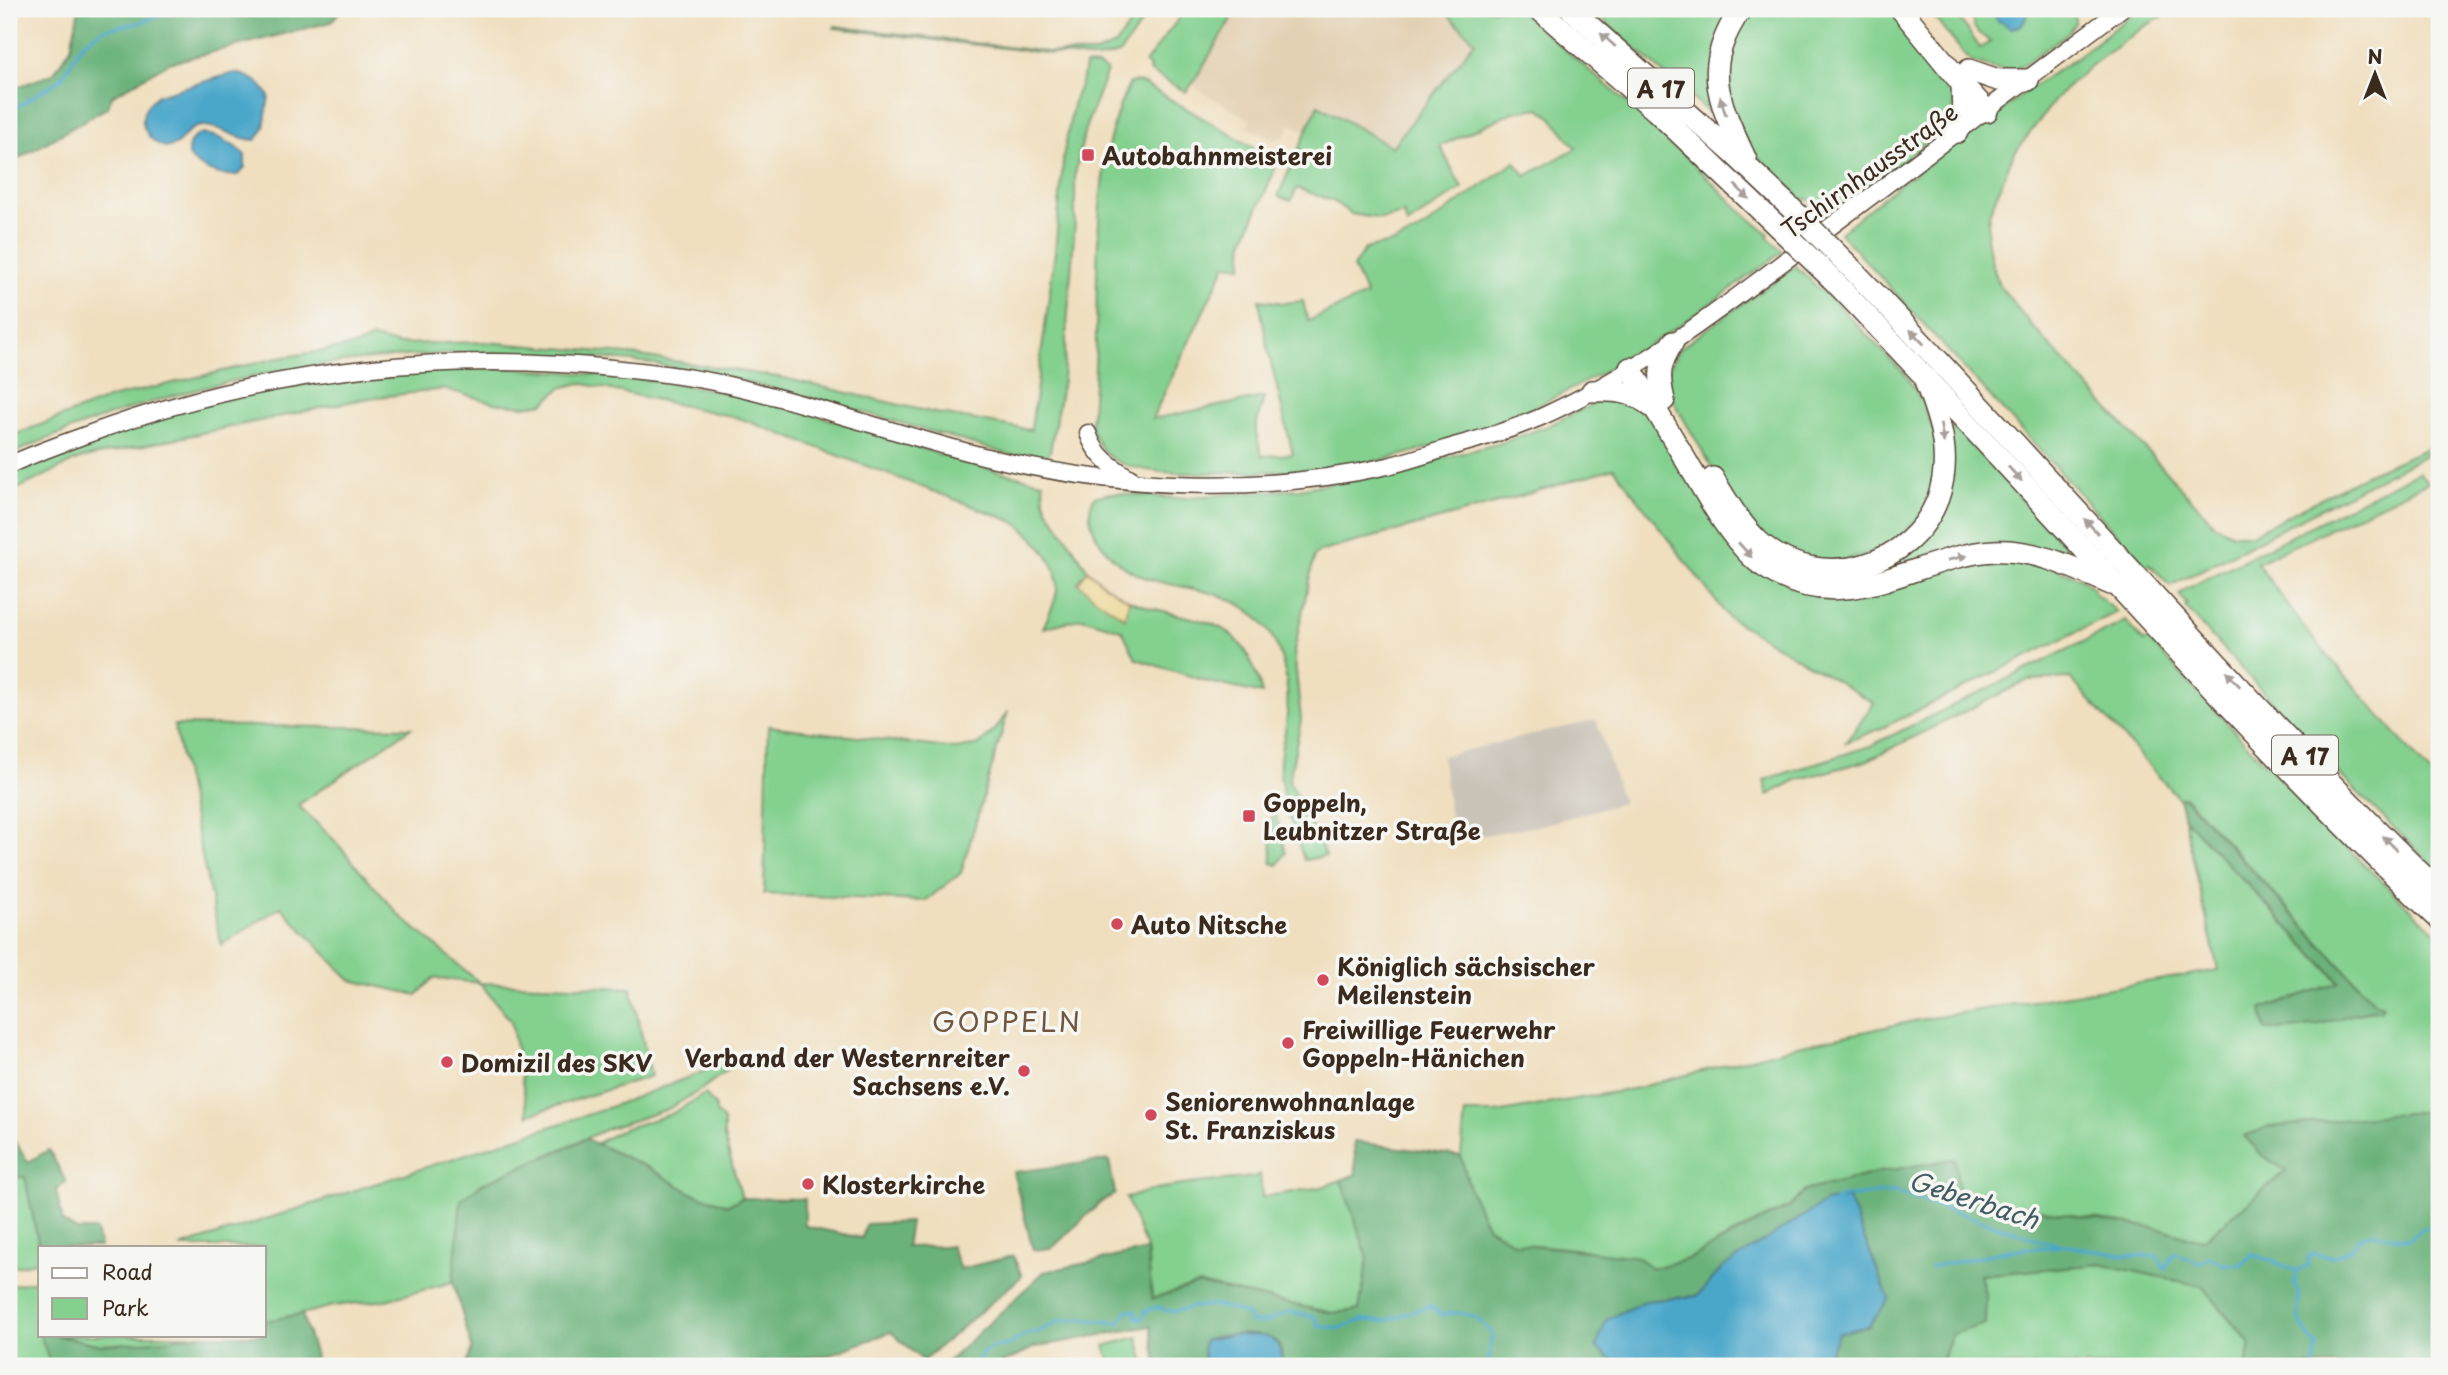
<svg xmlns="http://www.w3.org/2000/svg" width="2448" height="1375" viewBox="0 0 2448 1375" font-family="'Playpen Sans',sans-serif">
<rect width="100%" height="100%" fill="#f6f6f2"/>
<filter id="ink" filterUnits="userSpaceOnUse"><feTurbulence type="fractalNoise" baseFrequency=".0143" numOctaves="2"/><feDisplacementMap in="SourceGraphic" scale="14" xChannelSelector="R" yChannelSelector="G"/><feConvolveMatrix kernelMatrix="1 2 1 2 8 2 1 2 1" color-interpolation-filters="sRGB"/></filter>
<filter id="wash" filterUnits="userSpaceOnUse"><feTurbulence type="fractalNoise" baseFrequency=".00686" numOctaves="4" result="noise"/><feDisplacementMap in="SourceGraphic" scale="28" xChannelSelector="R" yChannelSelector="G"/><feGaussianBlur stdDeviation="1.57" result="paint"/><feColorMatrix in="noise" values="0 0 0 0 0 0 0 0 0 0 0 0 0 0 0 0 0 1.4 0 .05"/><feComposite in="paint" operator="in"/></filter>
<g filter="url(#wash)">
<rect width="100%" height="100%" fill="#f0dfbf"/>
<polygon fill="#e3d1b4" points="1237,9 1442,9 1475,40 1392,147 1318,105 1306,132 1291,124 1284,136 1274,140 1247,127 1250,120 1197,89 1193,83"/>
<polygon fill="#cac3b8" points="1596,720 1623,803 1533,827 1453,840 1442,756"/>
<g fill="#83d08f" stroke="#5f7d56" stroke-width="2">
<polygon points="1142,9 1152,9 1119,54 1097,59 834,28 835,26 1056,53 1096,53 1115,45"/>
<polygon points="1186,9 1237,9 1193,83 1186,92 1149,71 1150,67 1145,63"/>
<path d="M1442,9h75l138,117 86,85 28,23 -2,2 16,16c-41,28 -80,59 -121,85 -96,60 -199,110 -311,129 -47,7 -96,5 -143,7 -26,1 -70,0 -93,-13 -12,-7 -20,-21 -24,-34 2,-30 5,-60 5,-91 2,-77 -3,-182 34,-252l7,-1 7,2 122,71 7,8 1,9 -30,68 -2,26 -16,-2 -74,155 112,-22 -8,29v7l6,23 31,-2 -25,-104 -9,-50 25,3 19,-2 5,20 58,-26 -13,-28 12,-18 30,-7 24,-11 96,-69 11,14 50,-28 -24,-30 -12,-10 -27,4 -73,34 22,42 -55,37 -3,-11 -22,5 -31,-5 -18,-13 -36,-13 -6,13 -13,-5 40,-91 74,42 83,-106z"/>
<polygon points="1590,9 1735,9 1727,18 1724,126"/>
<polygon points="1747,9 1895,9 1955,87 1953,122 1949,117 1937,127 1940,132 1826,219 1807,198 1803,201 1756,155 1733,123 1726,104 1725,49"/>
<polygon points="1927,9 1953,9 1980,48 1990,42 1975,29 1969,9 1993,9 1997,20 2027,14 2028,9 2069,9 2075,18 2075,23 2068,33 2020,67 2008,72 1971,62"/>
<path d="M2140,9h36l-31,17 -56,41 -30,28 -46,60 -24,59 -2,24 4,22 8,25 34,42 182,198 18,9h19l118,-61 69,-30v5l-269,138 -20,-22 -4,2 -306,-333 53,-44 155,-113c35,-19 60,-46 92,-67z"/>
<path d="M1085,65l14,1 8,5 -22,58 -10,45v47l-12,158 -13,73 -4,5 -12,2 -27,-5c-118,-35 -236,-71 -358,-91 -33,-5 -67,-6 -100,-8 -186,-10 -370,24 -540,100v-18l101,-39 163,-39 85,-14 15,-7 24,6 89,-2 141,12 157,24 146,34 101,18 24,-178 9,-100 10,-52 9,-22z"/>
<polygon points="1796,266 1819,289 1821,288 1904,373 1921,399 1936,438 1937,472 1924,511 1895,543 1845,562 1809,560 1764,538 1727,493 1666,389 1664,377 1680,348"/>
<path d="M508,368c92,6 180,13 269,36 90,24 175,59 266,78l1,17 3,9 41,62 -10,12 47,35 4,-17c67,28 112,5 133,94l-53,-12 -73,-23 -14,-29 -40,-12 -39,10c6,-14 16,-31 14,-47 -2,-24 -26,-48 -45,-60l-273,-103 -159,-35 -19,5 -17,15 -20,3 -29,-3 -50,-14 -82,10 -284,60 -70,34v-21c54,-21 109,-45 166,-60 109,-30 220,-41 333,-44z"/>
<path d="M1601,400l41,4 147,182 209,-29 37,3 43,17 16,11 -1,4 24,20 -233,115 -38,15 28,-39 -146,-86 -114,-149 -127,38 -168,46 -5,5 -20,94 7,69 -12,61 37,75 -22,4c-9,-28 -22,-58 -24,-88 -2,-17 4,-31 6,-47 5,-40 -2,-87 -35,-113 -49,-39 -116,-10 -154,-75 -7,-13 -10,-27 -3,-40l16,-4 66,5 123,-9 94,-18 108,-28 47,-17z"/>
<polygon points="1953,425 2080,562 2038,550 1851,583 1803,573 1922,536"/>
<polygon points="2418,472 2428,482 2257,563 2310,635 2439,784 2439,872 2339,774 2203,627 2185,607 2187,605 2179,595 2186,589"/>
<path d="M2126,621l18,21 4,-3 180,191 111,106v174l-74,8 -103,37 25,16 -83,68 -17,-2 -21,-7 -207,-33 -5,-38 -74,13 -76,19 -13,15 -51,25 -49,27 -40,11 -66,-19 -71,-7 -27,-17 -17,-36 -9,-34 4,-43h31l141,-25 156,-41 125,-27 300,-50 -34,-152 156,165 -78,26 4,20c22,1 45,-2 66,-9 17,-4 30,-10 48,-10l2,-5 -7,-2 -190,-206 -6,2 -109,-121 -42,2 -162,81 -70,19 -28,15 -4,-15 106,-34z"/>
<polygon points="1008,711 961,873 925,901 764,894 768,726 956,749 979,745 996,729"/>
<polygon points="174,725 411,728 298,805 335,841 398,914 480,983 631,988 651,1076 528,1115 511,1021 480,983 433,978 417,995 350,980 281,907 221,945"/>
<polygon points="1275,812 1286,852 1278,865 1272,863 1271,813"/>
<polygon points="724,1060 729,1069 702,1089 668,1109 607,1129 481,1184 461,1201 453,1282 386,1300 333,1306 264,1324 264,1247 180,1247 602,1110 705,1071"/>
<polygon points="705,1094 716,1107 716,1112 724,1121 724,1137 742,1198 728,1205 691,1193 651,1169 595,1144 623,1129 671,1114"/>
<polygon points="1260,1174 1262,1197 1322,1187 1341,1180 1368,1258 1360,1310 1332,1313 1199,1284 1152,1299 1147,1250 1126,1198 1156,1189 1189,1184 1254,1177"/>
<polygon points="9,1177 25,1177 40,1252 40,1261 9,1268"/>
<polygon points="2100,1264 2202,1286 2251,1344 2246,1366 1941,1366 1952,1334 1986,1298 1980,1275"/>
<polygon points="40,1280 40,1332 51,1366 9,1366 9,1286"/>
<polygon points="56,1335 193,1335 166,1341 101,1345"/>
<polygon points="1138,1337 1146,1366 1111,1366 1105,1346"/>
</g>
<g fill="#6ab27a" stroke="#526e4c" stroke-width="2">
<polygon points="79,9 342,9 331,22 169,63 112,96 108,107 9,164 9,90 53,74 71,47"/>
<path d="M2184,797l191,206 8,2 -3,5c-18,-1 -31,6 -48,11 -21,6 -44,9 -66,9l-4,-21 78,-27 -156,-164 -5,-19z"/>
<path d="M2439,1110v256h-193l5,-22 -49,-58 -102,-22 -120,11 6,23 -1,26 -33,10 -13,32h-130l21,-13 8,-20 31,-7 -147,-58 -24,28 -53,5 -48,46 23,19h-338c0,-7 1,-15 -3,-21 -10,-16 -53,-10 -69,-7l-7,8 1,20h-47l-6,-40 -116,21 -38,19h-54l101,-94 103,-22 5,49 46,-15 134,29 27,-3 9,-52 -27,-78 15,-6 -2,-32 107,14 9,34 17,36 27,17 125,14 12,12 40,-11 49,-27 51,-25 13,-15 76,-19 75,-13 4,38 207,33 21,7 17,2 82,-68 -24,-16 -18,-19 25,-9z"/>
<polygon points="9,1132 28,1162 49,1150 66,1182 56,1190 63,1222 77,1230 96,1230 100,1247 40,1247 40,1252 25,1177 9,1177"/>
<polygon points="586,1139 651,1169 691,1193 728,1205 742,1198 805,1199 805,1226 862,1238 866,1224 910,1222 906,1247 951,1246 960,1269 1013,1256 1022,1276 923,1361 891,1332 829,1355 757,1363 757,1366 466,1366 472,1348 453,1282 461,1200 481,1184"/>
<polygon points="1109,1160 1115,1194 1100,1203 1052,1248 1033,1250 1013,1172"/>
<polygon points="302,1314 318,1366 51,1366 40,1335 55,1335 101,1345 166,1340 194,1335 264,1335 264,1321"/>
</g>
<polygon fill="#eeda9e" stroke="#94825e" stroke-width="2" points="1088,570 1104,585 1129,600 1125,618 1095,598 1078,583"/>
<g fill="#4ca7ca" stroke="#446874" stroke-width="2">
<polygon points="1993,9 2028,9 2025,21 2020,26 2011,28 1997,20"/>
<path d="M234,73c17,3 26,8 35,23l-5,32 -8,12c-20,0 -34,-14 -52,-14 -20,0 -22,21 -35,21 -15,0 -28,-17 -26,-30 1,-10 8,-16 15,-22z"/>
<path d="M200,134c17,0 33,10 45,21v12l-5,7c-18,5 -41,-5 -52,-19 0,-11 2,-16 12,-21z"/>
<polygon points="1848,1198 1889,1299 1868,1326 1838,1333 1830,1353 1809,1366 1620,1366 1596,1347 1607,1319 1645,1301 1698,1296 1722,1268 1825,1202"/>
<path d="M1232,1335c28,1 50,-5 50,31h-78l-1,-20 2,-6z"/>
</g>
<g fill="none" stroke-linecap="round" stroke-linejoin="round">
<g stroke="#4ca7ca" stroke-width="3.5">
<polyline points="9,112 61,79 83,43 104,29 139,23 176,9"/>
<path d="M1835,1201l6,-4 54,-5 151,50 80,14h31l8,12 9,-15 25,10 11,-6 13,7 19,1 10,-11 46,17 10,-5 -1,-8 7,-5c19,6 36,3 45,-16l13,-4 36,6 17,-11 14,1"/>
<polyline points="1931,1267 2010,1250 2060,1246"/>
<path d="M2298,1271l-4,13c7,13 4,14 4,27 1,15 11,25 19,36l-2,19"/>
<path d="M974,1366l8,-12 10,-7 16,-2 19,-11 11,-2 21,-11 23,-2 37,4 8,-13 9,1v7l6,1 4,-8 12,-4c17,9 24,1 42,-1 18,-2 33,2 48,10l2,7 17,-1 21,-10 27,5 3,9 22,2 23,-8 22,1 45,-15 12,9c24,-6 34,1 50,18l-4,33"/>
</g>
</g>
</g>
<g filter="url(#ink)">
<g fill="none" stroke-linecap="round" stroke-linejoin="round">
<g stroke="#564536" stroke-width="19">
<g id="secondary">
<path d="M1088,433c8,24 23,33 44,46"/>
<path d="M9,465c24,-11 49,-20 74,-29 171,-64 349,-86 529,-68 42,4 84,9 125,19 86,20 168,50 254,71 129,31 267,37 397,8 23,-6 44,-13 66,-20 30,-8 59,-17 87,-29 111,-50 208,-130 305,-202 92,-69 184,-137 275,-206"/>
</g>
</g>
<g stroke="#564536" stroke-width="24">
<g id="motorway">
<polyline points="1539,9 1656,111 1777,226"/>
<polyline points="1571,9 1734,154 1793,210"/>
<path d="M1741,9c-41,59 -22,92 5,151"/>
<polyline points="1901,9 1962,84 1987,111"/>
<polyline points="1969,70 1998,80 2028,80"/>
<polyline points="1957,132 1963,113 1962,84"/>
<path d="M1846,263c200,207 386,428 593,628"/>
<path d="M1831,278c205,212 395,437 608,641"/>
<path d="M1630,368c21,33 41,67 61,101 18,30 35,62 60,87 9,9 21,16 31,21 73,36 140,-22 212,-26 42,-2 80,17 117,33"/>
<path d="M1592,391c24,-1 41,0 60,16"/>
<path d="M1664,400c-6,-25 -5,-36 9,-58"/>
<path d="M1713,478c14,23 30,51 51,68 57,46 149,21 174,-48 14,-40 3,-76 -12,-114"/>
</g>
</g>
<use href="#secondary" stroke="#fff" stroke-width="16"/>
<use href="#motorway" stroke="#fff" stroke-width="21"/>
<g stroke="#564536" stroke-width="24" stroke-linecap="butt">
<g id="motorway-bridge">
<polyline points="1793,210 1846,263"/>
<polyline points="1777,226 1831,278"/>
</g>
</g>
<use href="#motorway-bridge" stroke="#fff" stroke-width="21"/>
</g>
<defs><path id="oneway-solid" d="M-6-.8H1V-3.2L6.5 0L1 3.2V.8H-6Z" transform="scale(1.75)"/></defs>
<g fill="#a79f9a">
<use href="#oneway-solid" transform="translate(1608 40) rotate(-138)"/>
<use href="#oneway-solid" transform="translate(1723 106) rotate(-107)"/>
<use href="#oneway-solid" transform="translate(1742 192) rotate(45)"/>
<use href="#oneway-solid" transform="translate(1917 337) rotate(-134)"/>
<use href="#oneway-solid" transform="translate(1942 433) rotate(80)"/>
<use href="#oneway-solid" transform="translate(2015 474) rotate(47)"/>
<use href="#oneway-solid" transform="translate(2091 526) rotate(-133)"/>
<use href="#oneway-solid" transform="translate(1745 550) rotate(48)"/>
<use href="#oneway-solid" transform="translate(1957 558) rotate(-13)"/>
<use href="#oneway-solid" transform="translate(2233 679) rotate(-133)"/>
<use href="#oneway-solid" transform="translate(2390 843) rotate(-135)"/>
</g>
</g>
<g fill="#d1495b" stroke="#f6f6f2" stroke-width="2.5">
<rect x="1081" y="148" width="14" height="14" rx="3.5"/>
<rect x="1242" y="809" width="14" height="14" rx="3.5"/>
<circle cx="1117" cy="924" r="7"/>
<circle cx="1323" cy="980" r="7"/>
<circle cx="1288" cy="1043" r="7"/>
<circle cx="447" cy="1062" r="7"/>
<circle cx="1024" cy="1071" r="7"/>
<circle cx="1151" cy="1115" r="7"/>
<circle cx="808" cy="1184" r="7"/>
</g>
<g text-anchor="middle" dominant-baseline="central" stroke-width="7" stroke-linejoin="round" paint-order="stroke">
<g fill="#f6f6f2" stroke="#73675e" stroke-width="2">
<rect x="1628" y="68.5" width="66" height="39" rx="5"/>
<rect x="2272" y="735.5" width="66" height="39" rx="5"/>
</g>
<g font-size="23" font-weight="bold" fill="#3b2a1e">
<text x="1661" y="88">A 17</text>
<text x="2305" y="755">A 17</text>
</g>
<g font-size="24" font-weight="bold" fill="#3b2a1e" stroke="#f6f6f2" text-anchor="start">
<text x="1102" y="155">Autobahnmeisterei</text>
<text x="1263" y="802">Goppeln,<tspan x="1263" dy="28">Leubnitzer Straße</tspan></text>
<text x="1131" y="924">Auto Nitsche</text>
<text x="1337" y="966">Königlich sächsischer<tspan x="1337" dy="28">Meilenstein</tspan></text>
<text x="1302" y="1029">Freiwillige Feuerwehr<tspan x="1302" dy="28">Goppeln-Hänichen</tspan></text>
<text x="1010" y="1057" text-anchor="end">Verband der Westernreiter<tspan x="1010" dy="28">Sachsens e.V.</tspan></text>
<text x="461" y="1062">Domizil des SKV</text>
<text x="1165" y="1101">Seniorenwohnanlage<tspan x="1165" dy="28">St. Franziskus</tspan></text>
<text x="822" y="1184">Klosterkirche</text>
</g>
<g font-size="24" fill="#3b2a1e" stroke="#f6f6f2">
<text transform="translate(1869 170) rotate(-36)">Tschirnhausstraße</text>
</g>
<g font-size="26" font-style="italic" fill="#425c63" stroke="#f6f6f2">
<text transform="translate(1974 1199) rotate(18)">Geberbach</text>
</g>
<g font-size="28" letter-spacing="2" fill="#73563e" stroke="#f6f6f2">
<text x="1007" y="1020">GOPPELN</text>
</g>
</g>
<rect width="2448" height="1375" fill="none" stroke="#f6f6f2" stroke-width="35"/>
<rect x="38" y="1246" width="228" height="91" fill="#f6f6f2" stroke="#aba49d" stroke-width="2"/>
<rect x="52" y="1268" width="35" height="10" fill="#ffffff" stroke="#aba49d" stroke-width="2"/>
<text x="102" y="1280" font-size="21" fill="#3b2a1e">Road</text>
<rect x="52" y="1298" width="35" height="21" fill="#83d08f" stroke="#aba49d" stroke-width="2"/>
<text x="102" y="1316" font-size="21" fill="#3b2a1e">Park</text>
<g transform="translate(2375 74)" stroke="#f6f6f2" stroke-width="5" paint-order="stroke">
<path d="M0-5L12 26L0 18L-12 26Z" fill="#3b2a1e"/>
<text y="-10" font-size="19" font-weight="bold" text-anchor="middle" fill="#3b2a1e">N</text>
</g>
</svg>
